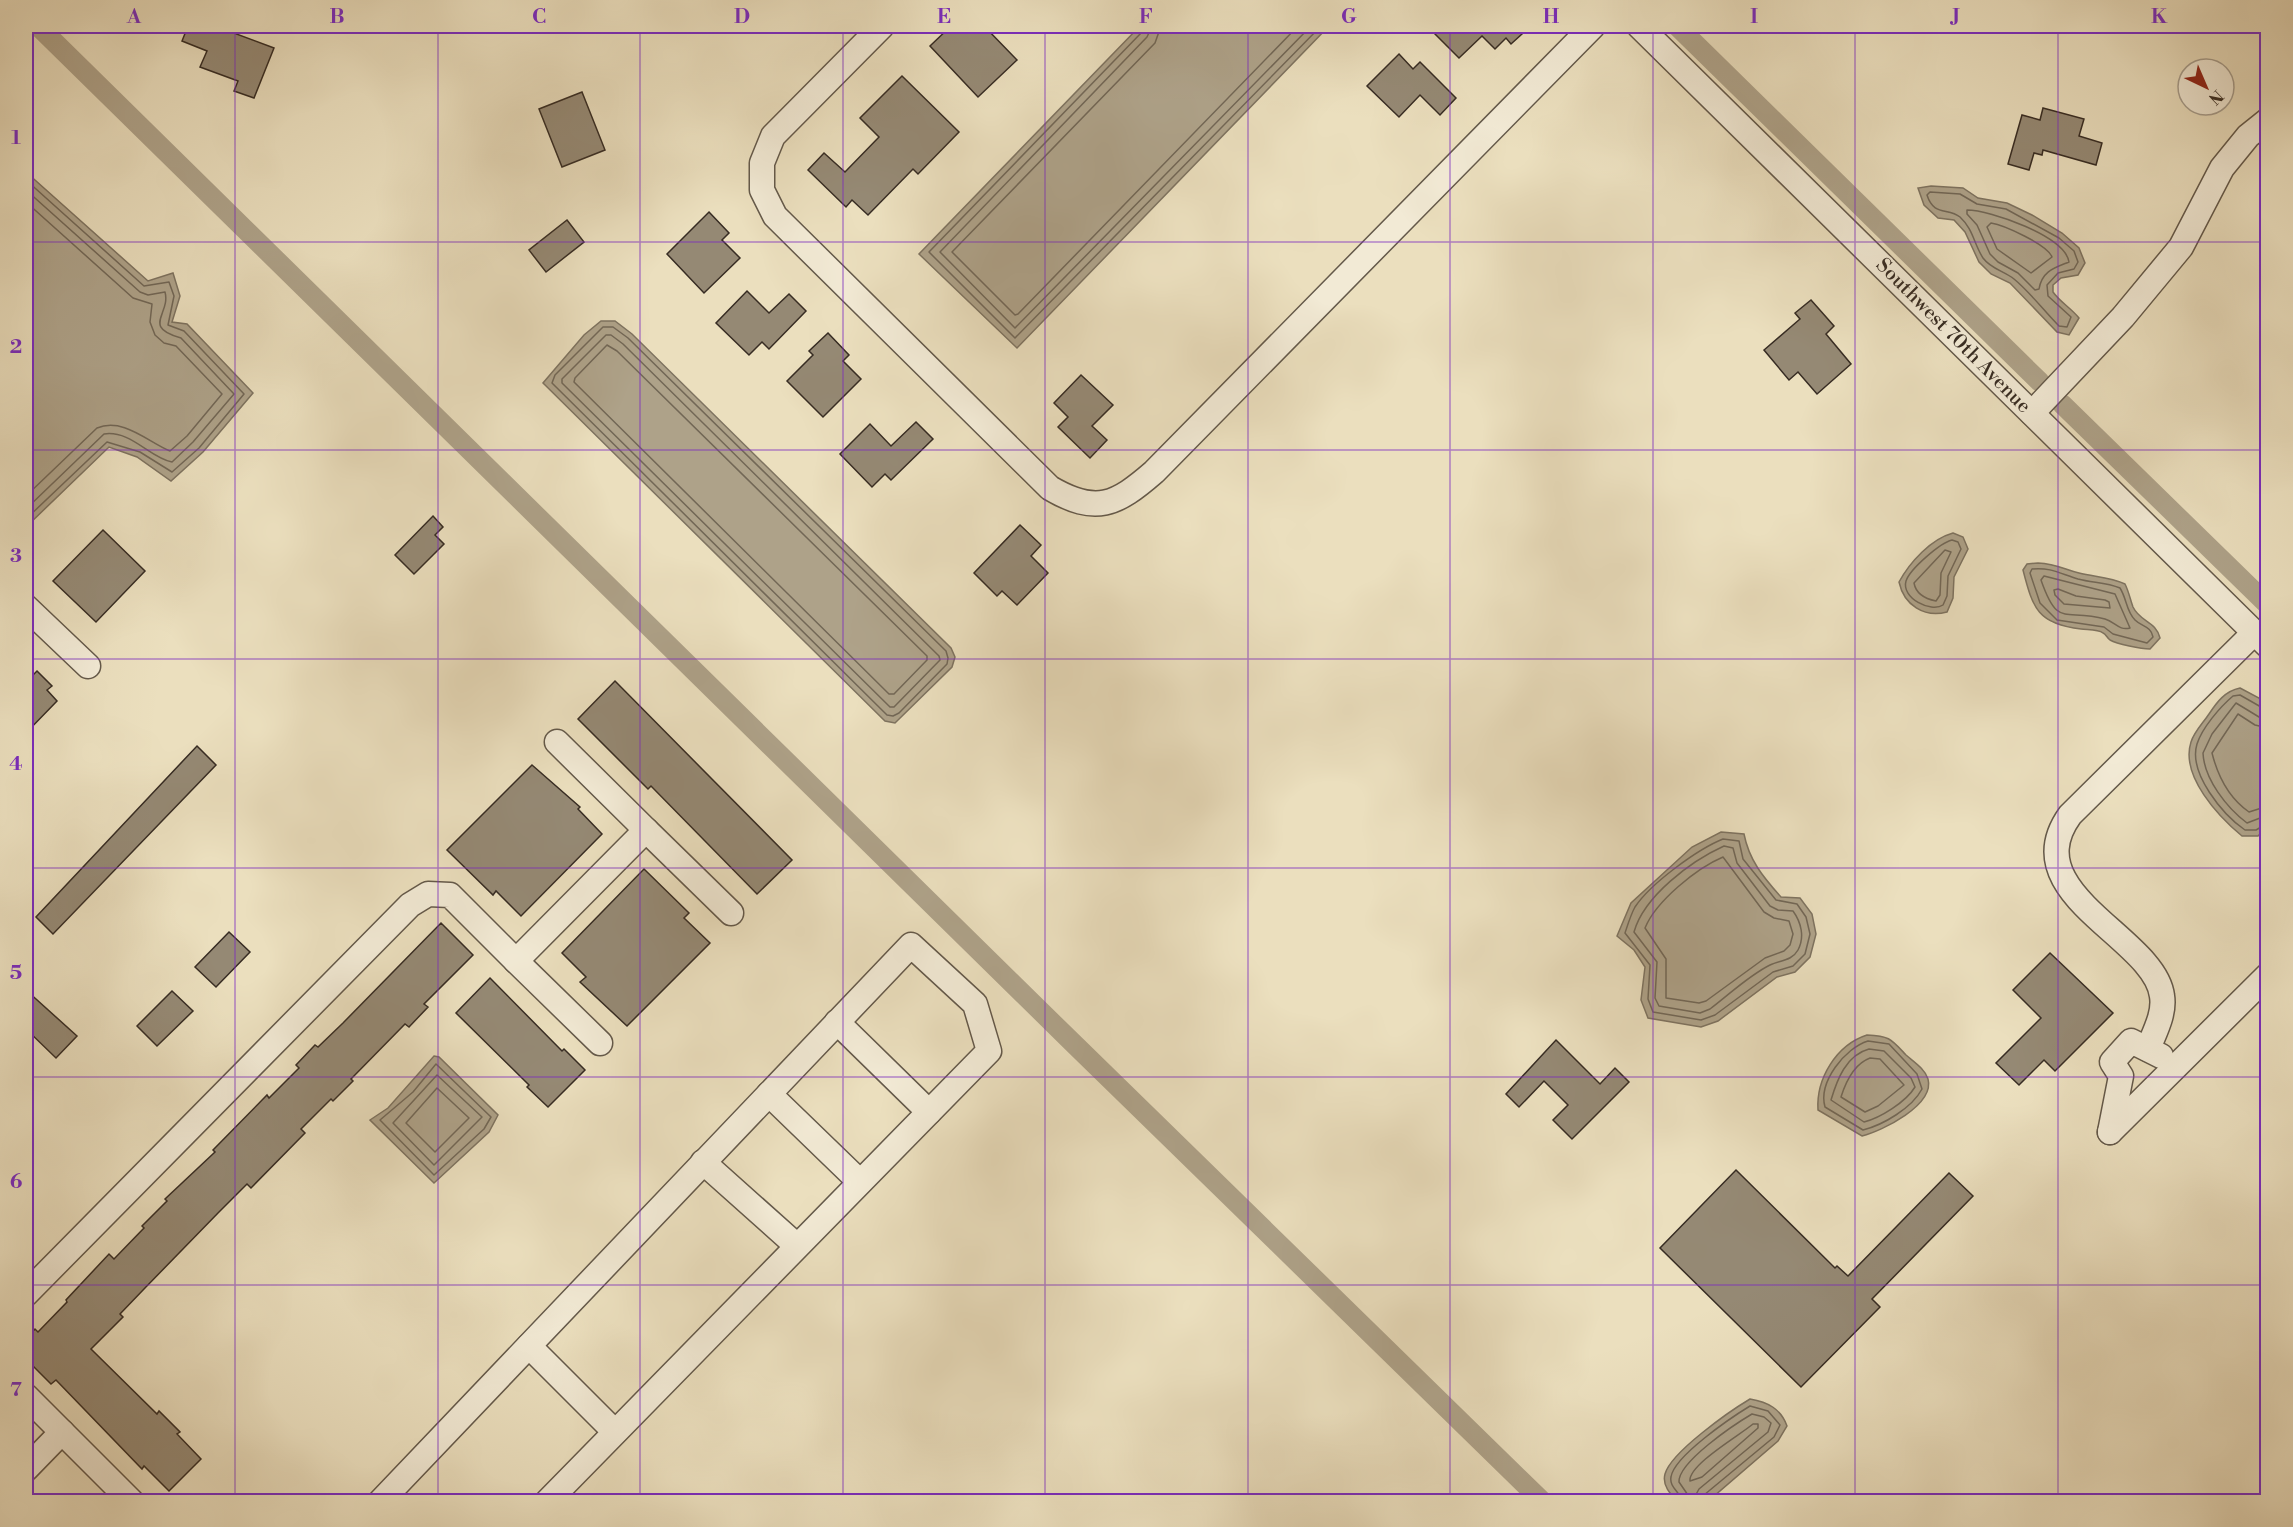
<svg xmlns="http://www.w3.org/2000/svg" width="2293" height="1527" viewBox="0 0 2293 1527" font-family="'Libre Bodoni',serif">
<rect width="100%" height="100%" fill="#ebdfbe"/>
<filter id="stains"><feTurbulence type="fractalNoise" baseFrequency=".00333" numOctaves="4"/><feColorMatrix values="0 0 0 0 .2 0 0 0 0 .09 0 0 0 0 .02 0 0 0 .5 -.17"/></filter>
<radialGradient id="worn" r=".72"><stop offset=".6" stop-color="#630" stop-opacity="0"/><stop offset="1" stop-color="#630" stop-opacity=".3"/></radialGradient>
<g fill="#aea289" stroke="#7e7360" stroke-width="1.5">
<polygon points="1140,26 1329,26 1017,348 919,254"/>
<polygon points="26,172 148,281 173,273 180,296 172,322 187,324 253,393 203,452 171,481 137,457 109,447 26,527"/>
<path d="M1931,186l32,2 15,10 29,5 25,12 30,18 17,15 6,15 -7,12 -17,3 -8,7v7c7,10 18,16 26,26l-10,17 -12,-3 -47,-49 -19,-9 -12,-12 -14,-30 -11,-12 -16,-2 -14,-13 -6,-17z"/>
<polygon points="601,321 615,321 632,334 951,648 955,657 952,667 895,723 885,721 543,383 584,335"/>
<path d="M1953,533l10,4 5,12 -14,28 -1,21 -6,14c-23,6 -43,-7 -48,-30 11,-20 32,-43 54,-49z"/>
<path d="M2038,563c19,1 25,6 41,10 16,4 31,4 46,11 4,8 5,15 8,23 7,15 23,14 27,31l-10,11c-9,0 -33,-5 -40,-9 -3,-2 -4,-6 -7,-7 -5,-4 -16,-3 -22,-4 -43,-5 -48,-20 -58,-59l4,-6z"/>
<path d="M2240,688l19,10 8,9v120l-9,9h-16c-23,-19 -62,-60 -51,-94 3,-10 12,-19 18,-28 8,-12 16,-23 31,-26z"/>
<path d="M1721,832l23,2c5,26 19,43 37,63l19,1 12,16 4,20 -6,23 -15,15 -18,5 -59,44 -17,6 -53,-9 -7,-18 4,-33 -11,-17 -17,-14 14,-33 61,-56z"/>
<path d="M1867,1035c23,1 24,4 39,20 8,7 19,14 22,24 7,26 -46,52 -66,57l-44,-26c-2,-31 18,-65 49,-75z"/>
<polygon points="434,1056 439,1057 498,1115 489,1132 434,1183 370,1120 388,1108"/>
<path d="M1750,1399c18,3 31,10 37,27l-9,15 -64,55 -11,5h-24c-9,-6 -17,-16 -14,-27 6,-22 65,-63 85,-75z"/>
</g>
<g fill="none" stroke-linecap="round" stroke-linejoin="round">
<g stroke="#726756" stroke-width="1.5">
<polyline points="1144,26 1142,32 929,252 1015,338 1321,26"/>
<polyline points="1152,26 1147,37 940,252 1015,328 1311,26"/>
<polyline points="1161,26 1155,43 952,252 1015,315 1018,314 1298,26"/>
<polyline points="26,180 144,286 169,282 174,296 168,325 184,331 244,394 199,448 172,472 140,452 107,442 26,519"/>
<path d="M26,190l114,102 8,3 17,-3c6,22 -24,35 16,46l53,56 -41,48 -21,20c-22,-4 -41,-32 -68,-28l-78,75"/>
<path d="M1930,192l30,2 17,10 29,5 53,29 15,13 4,11 -4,7 -16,4 -11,12 1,11 23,21 -4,10 -8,-1c-15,-15 -29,-34 -45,-47 -10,-8 -23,-10 -31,-21 -9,-14 -10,-29 -23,-41 -12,-10 -26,0 -33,-22z"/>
<path d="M26,202l107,96 19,6 -2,18 5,13 9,8 12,3 46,48 -35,42 -17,15c-22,-9 -47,-34 -73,-23l-71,68"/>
<path d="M1967,210c23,0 98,26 102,52 -15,6 -27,9 -30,27l-4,1 -17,-17 -20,-11 -8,-8 -13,-29 -10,-11z"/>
<path d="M1991,223c13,2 57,22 61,34l-21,16 -34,-24 -10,-22z"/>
<polygon points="603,327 613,327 628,338 946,651 948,658 947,664 899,713 893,716 887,715 552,383 555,375"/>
<polygon points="606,335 611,335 623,344 939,656 940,660 894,707 890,707 562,383 562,379"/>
<polygon points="607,345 617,351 927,656 927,660 894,694 889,694 574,382 575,378"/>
<path d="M1952,540l6,2 3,7 -13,27 -1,20 -4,9c-12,8 -42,-7 -37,-24 4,-12 34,-38 46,-41z"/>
<path d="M1945,550l6,2 -10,21 -1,22 -4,6c-10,-2 -20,-7 -22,-18z"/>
<path d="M2032,569c19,-2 29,5 46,10 15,4 28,3 42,9 7,11 6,23 15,32 7,7 16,6 18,17l-6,6 -34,-9 -9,-7 -47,-7 -17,-17 -10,-30z"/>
<path d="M2044,576l71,18 15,34c-11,3 -15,-6 -25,-9 -41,-11 -47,10 -64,-39z"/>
<polygon points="2058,589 2076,596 2105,600 2109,602 2110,608 2064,604 2055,595 2054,590"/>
<path d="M2268,711l-28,-16 -7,1c-13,11 -31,32 -36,48 -9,29 26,71 48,86h11l12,-7"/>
<path d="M2268,719l-9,-2 -23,-14 -24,31 -9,19c1,26 24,55 44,70l21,-8"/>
<path d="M2268,728l-13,-3 -17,-11 -26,39c6,24 17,45 37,59l19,-6"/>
<path d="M1723,839l16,2 4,18 33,41 21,4 9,13 4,17 -5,20 -12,12 -20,6 -58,43 -14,5 -48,-8 -5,-13 2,-34 -25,-32c3,-9 6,-19 10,-26 16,-24 63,-58 88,-68z"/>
<path d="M1724,846l9,2 4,15 33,43 8,4 15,1c8,11 12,26 5,39 -6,11 -18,10 -28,15 -22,11 -40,29 -60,44l-10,4 -41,-7 -4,-8 2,-36 -23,-30c10,-36 57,-71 90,-86z"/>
<path d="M1723,857l41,55 10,6 15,3 4,13 -3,11 -6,6 -19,7 -59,43 -7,2 -33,-5v-39l-21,-31c11,-27 52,-60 78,-71z"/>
<path d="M1868,1041l21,3 28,30 5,15c-10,19 -39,36 -59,41l-38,-23c-7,-25 20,-59 43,-66z"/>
<path d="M1869,1049l15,2 27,27 4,9c-9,15 -35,31 -51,35l-33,-22c6,-20 15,-45 38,-51z"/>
<path d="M1870,1058l10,1 24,26 -26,21 -13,6 -24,-15c5,-16 13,-33 29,-39z"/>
<polygon points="436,1064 491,1117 484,1129 434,1175 380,1120 413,1092"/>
<polygon points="437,1075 482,1117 434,1165 393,1123"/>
<polygon points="437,1088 469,1118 435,1152 406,1123"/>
<path d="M1752,1414l12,3 7,6 -3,9 -69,57 -5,9h-4l-11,-16c-1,-20 56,-58 73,-68z"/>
<path d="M1753,1424h5v4l-56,49 -12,4c-2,-16 50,-46 63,-57z"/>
<path d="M1682,1502c-1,-10 -13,-14 -11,-25 3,-21 61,-60 79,-71l18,5 12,14 -6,12 -70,58 -2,7"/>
</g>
<g stroke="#aea289" stroke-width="20">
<polyline points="38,26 1072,1042 1543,1502"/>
<polyline points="1677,26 2040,382"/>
<polyline points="2062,404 2268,605"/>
</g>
</g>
<g fill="#958974" stroke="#372c23" stroke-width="1.5">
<polygon points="188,26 215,26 274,48 254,98 234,91 238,81 200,67 207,51 182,41"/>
<polygon points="951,26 959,33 968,26 984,26 1017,60 978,97 930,46"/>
<polygon points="1427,26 1518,26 1516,28 1522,34 1511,44 1506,38 1495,49 1482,36 1459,58"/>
<polygon points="1399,54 1413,69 1420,62 1456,98 1440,115 1420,95 1399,117 1367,86"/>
<polygon points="902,76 959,132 918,174 913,169 868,215 852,200 846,207 808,170 824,153 845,172 879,137 860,118"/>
<polygon points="582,92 605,150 562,167 539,109"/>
<polygon points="2043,108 2084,119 2079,136 2102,143 2096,165 2043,150 2042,155 2034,153 2029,170 2008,164 2022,115 2040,120"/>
<polygon points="709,212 729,233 722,240 740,258 704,293 667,254"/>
<polygon points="567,220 584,242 546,272 529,250"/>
<polygon points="747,291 769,313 789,294 806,311 769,349 762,342 749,355 716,323"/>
<polygon points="1811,300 1834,326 1826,334 1851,364 1817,394 1798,372 1789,380 1764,350 1800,319 1795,313"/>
<polygon points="828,333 849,355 843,361 861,379 823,417 787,381 813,355 809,351"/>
<polygon points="1081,375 1113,405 1092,426 1107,440 1090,458 1058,427 1068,417 1054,403"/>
<polygon points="916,422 933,439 891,480 885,474 872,487 840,454 870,424 891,446"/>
<polygon points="433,516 443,527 435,535 444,544 414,574 395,555"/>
<polygon points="1020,525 1041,545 1031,556 1048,573 1017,605 1002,591 997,596 974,573"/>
<polygon points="103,530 145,571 96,622 53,581"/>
<polygon points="37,671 52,686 47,690 57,701 26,733 26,682"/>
<polygon points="615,681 792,860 757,894 651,786 648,789 578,719"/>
<polygon points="197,746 216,765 53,934 36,917"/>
<polygon points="532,765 580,807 578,809 602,834 521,916 496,891 493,895 447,850"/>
<polygon points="644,869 689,913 684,918 710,943 627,1026 580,982 586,977 562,953"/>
<polygon points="441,923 473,955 424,1004 428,1007 409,1027 405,1024 351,1079 353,1081 333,1101 331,1099 301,1129 305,1133 251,1188 247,1184 218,1213 144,1289 120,1314 123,1317 91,1349 157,1414 159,1411 180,1432 177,1434 201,1459 169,1491 144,1466 142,1469 56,1380 51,1384 26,1359 26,1339 35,1329 38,1332 67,1302 66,1300 109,1254 114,1259 144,1228 142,1226 167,1201 165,1199 215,1152 213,1150 267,1095 269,1098 299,1068 296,1065 315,1045 318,1047 343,1023"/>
<polygon points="229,932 250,952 216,987 195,967"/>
<polygon points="2050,953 2113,1013 2055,1071 2044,1060 2019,1085 1996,1063 2041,1018 2013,990"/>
<polygon points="490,978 562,1051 564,1049 585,1070 548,1107 527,1087 529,1085 456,1013"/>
<polygon points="26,990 77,1036 56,1058 26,1029 33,1018 26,1010"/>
<polygon points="172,991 193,1011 157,1046 137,1026"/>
<polygon points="1556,1040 1600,1084 1615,1068 1629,1082 1572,1139 1553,1120 1568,1105 1544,1081 1519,1107 1506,1094"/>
<polygon points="1736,1170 1835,1268 1837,1266 1848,1276 1949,1173 1973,1196 1872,1299 1880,1307 1801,1387 1660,1248"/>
</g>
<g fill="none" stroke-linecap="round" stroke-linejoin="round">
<g stroke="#64594a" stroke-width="27">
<g id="minor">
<path d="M882,26l-109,110 -11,27v27l13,26 275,272c46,27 66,17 104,-16l439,-446"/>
<polyline points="1639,26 2268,646"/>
<polyline points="2032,413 2123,317 2181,247 2222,168 2248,136 2268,120"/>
<polyline points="26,607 88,666"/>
<polyline points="557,742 646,830"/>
<polyline points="516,961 600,1043"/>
<polyline points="837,1022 929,1112"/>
<path d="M2148,1049c6,-16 17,-35 14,-53 -7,-59 -149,-102 -92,-181l184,-182"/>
<polyline points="769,1094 860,1182"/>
<polyline points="2110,1132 2268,975"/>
<polyline points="2110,1132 2121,1076 2112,1062 2131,1041 2161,1056"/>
<polyline points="703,1162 797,1246"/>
<polyline points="26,1294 410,905 428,894 450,895 516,961 646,830 731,913"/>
<polyline points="529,1346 615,1432"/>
<polyline points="26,1396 62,1432 26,1469"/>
<polyline points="62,1432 132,1502"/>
<polyline points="380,1502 911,945 975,1004 989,1051 547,1502"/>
</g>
</g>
<use href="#minor" stroke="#f2ead5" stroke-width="24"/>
</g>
<path fill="none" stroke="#7b2cbf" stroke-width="1.5" stroke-opacity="0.55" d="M235,26v1476M438,26v1476M640,26v1476M843,26v1476M1045,26v1476M1248,26v1476M1450,26v1476M1653,26v1476M1855,26v1476M2058,26v1476M26,242h2242M26,450h2242M26,659h2242M26,868h2242M26,1077h2242M26,1285h2242"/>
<g text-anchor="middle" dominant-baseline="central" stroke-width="4.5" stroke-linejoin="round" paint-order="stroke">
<g font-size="20" fill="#372c23" stroke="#f2ead5">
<text transform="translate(1953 336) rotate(45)">Southwest 70th Avenue</text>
</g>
</g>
<rect width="2293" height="1527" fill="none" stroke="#ebdfbe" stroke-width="66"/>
<g transform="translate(2206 87) rotate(136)"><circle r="28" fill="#f2ead5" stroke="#a79e8e" stroke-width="1.5"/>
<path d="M0-4.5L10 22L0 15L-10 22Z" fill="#8f2418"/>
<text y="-9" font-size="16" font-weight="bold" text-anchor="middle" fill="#372c23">N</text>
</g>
<rect x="33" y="33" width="2227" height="1461" fill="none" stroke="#7b2cbf" stroke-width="2"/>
<g font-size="20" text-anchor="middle" font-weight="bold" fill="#7b2cbf">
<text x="134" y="23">A</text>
<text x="337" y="23">B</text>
<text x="539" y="23">C</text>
<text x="742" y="23">D</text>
<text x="944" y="23">E</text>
<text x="1146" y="23">F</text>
<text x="1349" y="23">G</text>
<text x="1551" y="23">H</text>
<text x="1754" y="23">I</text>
<text x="1956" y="23">J</text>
<text x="2159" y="23">K</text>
<text x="16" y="144">1</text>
<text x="16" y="353">2</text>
<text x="16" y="562">3</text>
<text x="16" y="770">4</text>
<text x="16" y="979">5</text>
<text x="16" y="1188">6</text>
<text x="16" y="1396">7</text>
</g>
<rect width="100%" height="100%" filter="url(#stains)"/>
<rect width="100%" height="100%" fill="url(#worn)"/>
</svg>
